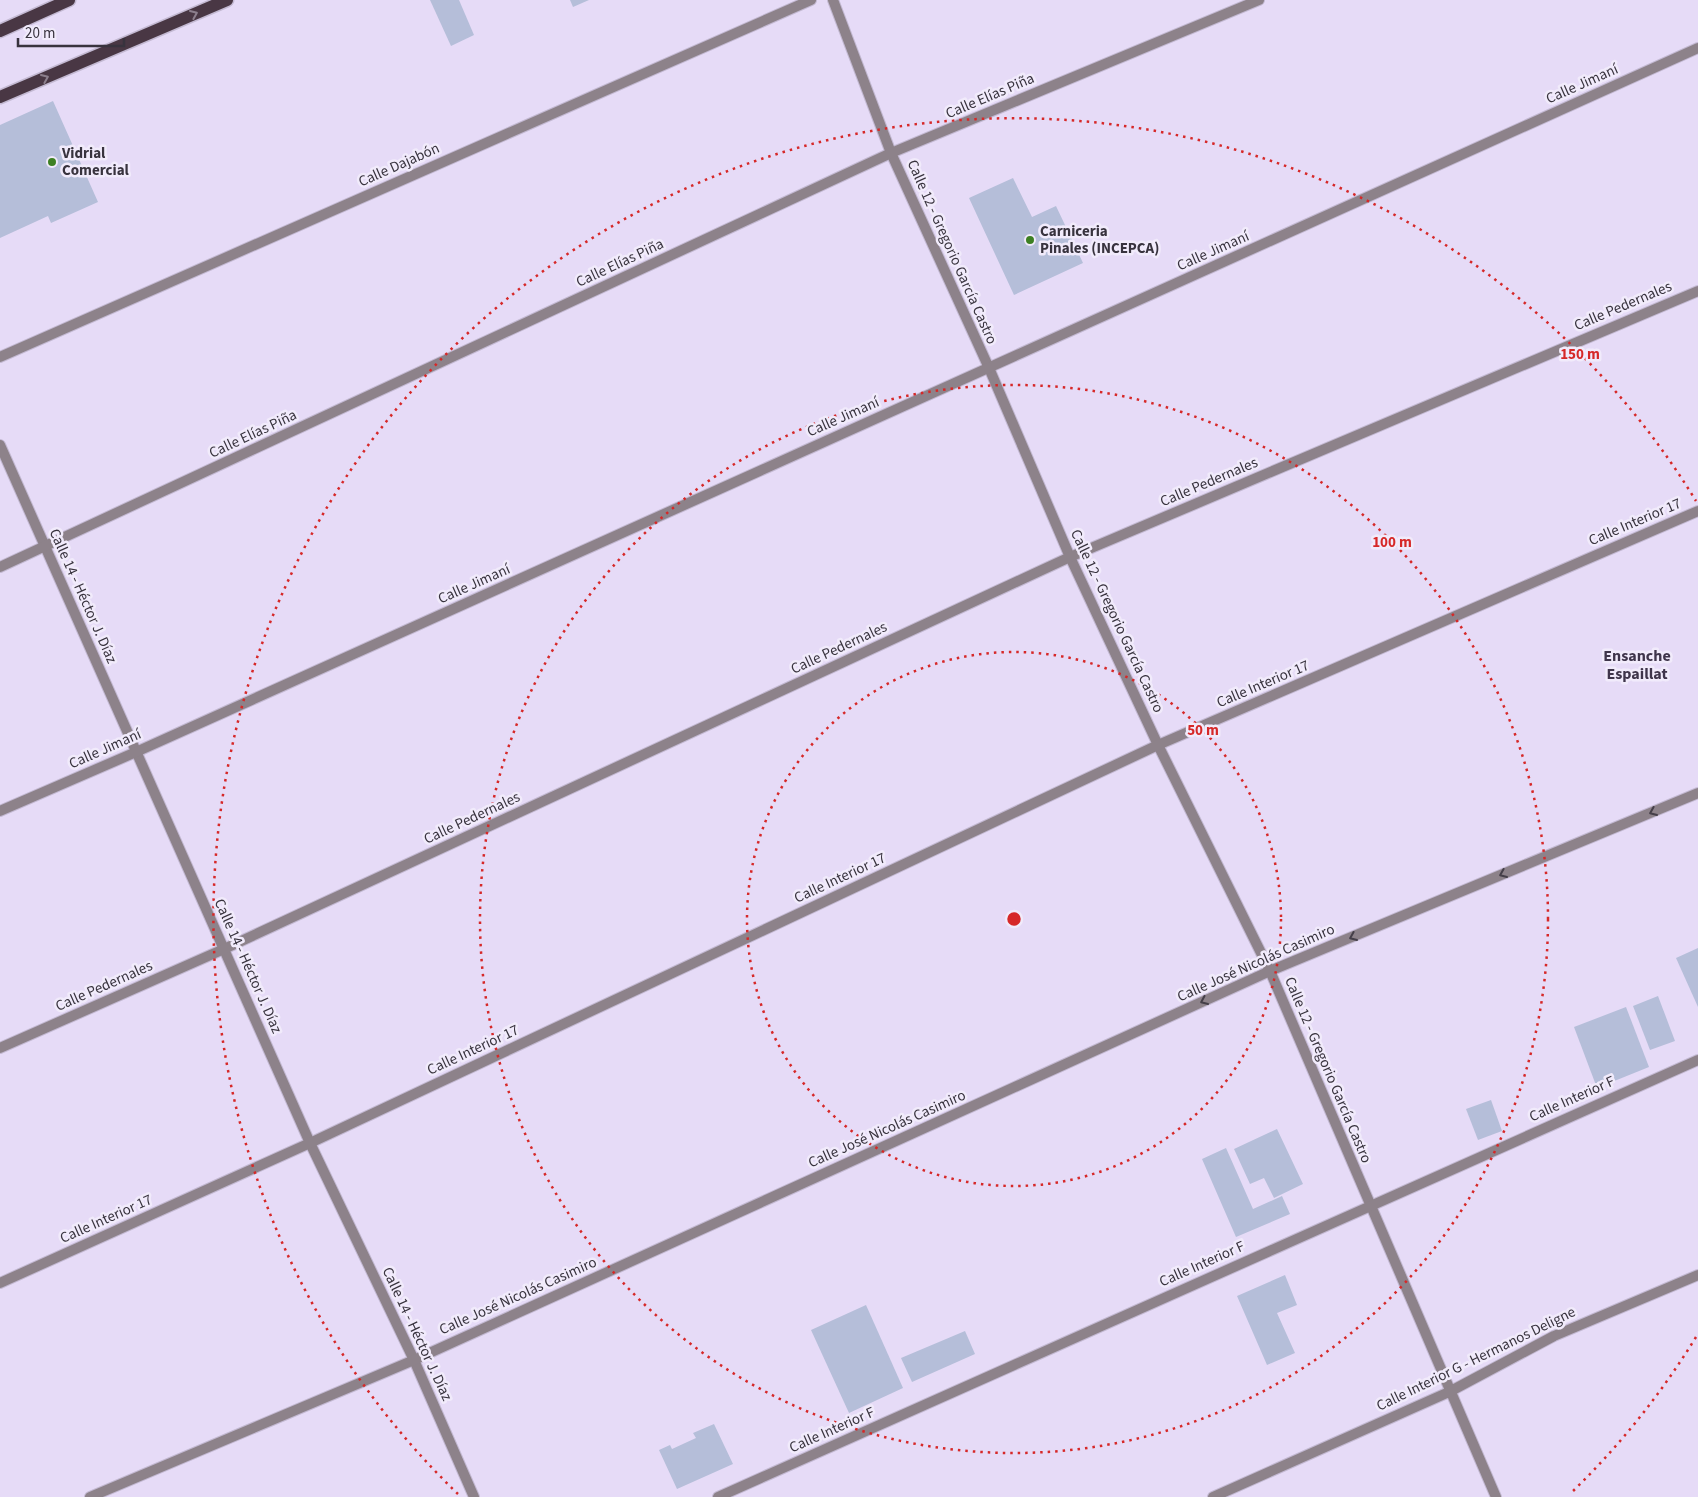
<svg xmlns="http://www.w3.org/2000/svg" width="1698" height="1497" viewBox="0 0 1698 1497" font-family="'Source Sans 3',sans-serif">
<rect width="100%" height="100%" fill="#e6dbf7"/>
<g fill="#b5bed9">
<polygon points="430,0 459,0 474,35 451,46"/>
<polygon points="570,0 589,0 573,7"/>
<polygon points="53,101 98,202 51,223 48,216 0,238 0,125"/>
<polygon points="1013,178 1032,217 1056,206 1083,263 1014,295 969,198"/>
<polygon points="1698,948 1698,1007 1676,958"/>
<polygon points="1658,996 1675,1041 1650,1050 1633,1006"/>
<polygon points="1626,1007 1649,1067 1597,1088 1574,1027"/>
<polygon points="1491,1100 1502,1131 1478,1140 1466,1109"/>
<polygon points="1277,1129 1303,1184 1274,1198 1264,1178 1250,1184 1234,1149"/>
<polygon points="1226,1148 1253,1209 1282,1196 1290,1214 1236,1237 1202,1159"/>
<polygon points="1285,1275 1297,1305 1277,1313 1295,1353 1267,1365 1237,1296"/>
<polygon points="866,1305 903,1388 849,1413 811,1330"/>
<polygon points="965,1331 975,1354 912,1382 901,1358"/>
<polygon points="714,1424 733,1464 677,1489 659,1450 670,1445 672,1449 696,1438 693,1433"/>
</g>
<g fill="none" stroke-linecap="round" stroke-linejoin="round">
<g stroke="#c3b9d2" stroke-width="12">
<g id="minor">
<polyline points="833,0 891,153 989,368 1070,557 1158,745 1270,971 1496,1497"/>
<polyline points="0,357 811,0"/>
<polyline points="0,445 310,1143 414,1360 474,1497"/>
<polyline points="0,567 891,153 1259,0"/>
<polyline points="0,811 136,752 1698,48"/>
<polyline points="0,1048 224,949 1070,557 1698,291"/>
<polyline points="0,1283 310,1143 1158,745 1698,511"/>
<polyline points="90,1497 414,1360 1270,971 1698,793"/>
<polyline points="718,1497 1698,1060"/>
<polyline points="1213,1497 1449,1392 1554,1336 1698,1275"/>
</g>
</g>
<g stroke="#c3b9d2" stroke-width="15">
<g id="primary">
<polyline points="0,31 69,0"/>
<polyline points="0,97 227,0"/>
</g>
</g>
<use href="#minor" stroke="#8d828a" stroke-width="10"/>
<use href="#primary" stroke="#493744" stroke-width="12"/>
</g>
<defs><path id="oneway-chevron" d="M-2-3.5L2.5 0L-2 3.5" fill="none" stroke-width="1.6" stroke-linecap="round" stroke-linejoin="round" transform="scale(1.25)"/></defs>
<g stroke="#8c7f8d">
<use href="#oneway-chevron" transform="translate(194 14) rotate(-23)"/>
<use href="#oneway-chevron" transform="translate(45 78) rotate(-23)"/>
</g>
<g stroke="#453f49">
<use href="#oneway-chevron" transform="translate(1653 812) rotate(157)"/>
<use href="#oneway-chevron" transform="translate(1503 874) rotate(157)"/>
<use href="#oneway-chevron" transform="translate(1353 937) rotate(157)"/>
<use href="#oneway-chevron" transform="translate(1204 1001) rotate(156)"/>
</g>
<g fill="none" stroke="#d62828" stroke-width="2.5" stroke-dasharray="2.5 5">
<circle cx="1014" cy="919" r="267"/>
<circle cx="1014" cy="919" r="534"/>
<path d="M1696 1337A800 800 0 0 1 1570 1494M458 1494A800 800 0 1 1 1696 501"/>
</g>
<g fill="#3d8023" stroke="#f1ebfb" stroke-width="2">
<circle cx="52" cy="162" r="5"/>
<circle cx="1030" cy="240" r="5"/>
</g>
<g text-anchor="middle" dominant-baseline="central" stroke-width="5" stroke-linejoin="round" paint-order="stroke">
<g font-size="15" fill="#38333e" stroke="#f1ebfb">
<text transform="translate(1582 84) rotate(-24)">Calle Jimaní</text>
<text transform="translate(990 96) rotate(-23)">Calle Elías Piña</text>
<text transform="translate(399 165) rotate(-24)">Calle Dajabón</text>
<text transform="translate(1213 251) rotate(-24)">Calle Jimaní</text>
<text transform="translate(952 252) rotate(66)">Calle 12 - Gregorio García Castro</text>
<text transform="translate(620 263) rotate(-25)">Calle Elías Piña</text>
<text transform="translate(1623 306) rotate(-23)">Calle Pedernales</text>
<text transform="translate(843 417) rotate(-24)">Calle Jimaní</text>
<text transform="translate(253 434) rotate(-25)">Calle Elías Piña</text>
<text transform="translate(1209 482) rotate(-23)">Calle Pedernales</text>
<text transform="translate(1635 522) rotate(-23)">Calle Interior 17</text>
<text transform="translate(474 584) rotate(-24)">Calle Jimaní</text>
<text transform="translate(83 596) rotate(66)">Calle 14 - Héctor J. Díaz</text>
<text transform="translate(1117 621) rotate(65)">Calle 12 - Gregorio García Castro</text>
<text transform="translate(839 648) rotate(-25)">Calle Pedernales</text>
<text transform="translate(1263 684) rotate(-23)">Calle Interior 17</text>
<text transform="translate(105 749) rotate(-24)">Calle Jimaní</text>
<text transform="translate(472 818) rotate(-25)">Calle Pedernales</text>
<text transform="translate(840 878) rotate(-25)">Calle Interior 17</text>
<text transform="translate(1256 963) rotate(-24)">Calle José Nicolás Casimiro</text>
<text transform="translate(248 966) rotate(66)">Calle 14 - Héctor J. Díaz</text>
<text transform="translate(104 986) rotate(-24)">Calle Pedernales</text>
<text transform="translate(473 1050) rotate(-25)">Calle Interior 17</text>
<text transform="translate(1328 1070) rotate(67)">Calle 12 - Gregorio García Castro</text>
<text transform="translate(1572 1099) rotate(-24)">Calle Interior F</text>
<text transform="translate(887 1129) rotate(-24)">Calle José Nicolás Casimiro</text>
<text transform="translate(106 1219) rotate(-24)">Calle Interior 17</text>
<text transform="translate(1202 1264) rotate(-24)">Calle Interior F</text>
<text transform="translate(518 1296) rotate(-24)">Calle José Nicolás Casimiro</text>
<text transform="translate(417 1334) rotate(65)">Calle 14 - Héctor J. Díaz</text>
<text transform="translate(1476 1359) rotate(-26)">Calle Interior G - Hermanos Deligne</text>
<text transform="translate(832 1430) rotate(-24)">Calle Interior F</text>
</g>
<g font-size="15" font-weight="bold" fill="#38333e" stroke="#f1ebfb" text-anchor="start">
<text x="62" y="153">Vidrial<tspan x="62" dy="17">Comercial</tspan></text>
<text x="1040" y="231">Carniceria<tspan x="1040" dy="17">Pinales (INCEPCA)</tspan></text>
</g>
<g font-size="16" font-weight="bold" fill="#3f354b" stroke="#f1ebfb">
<text x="1637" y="656">Ensanche<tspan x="1637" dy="18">Espaillat</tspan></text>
</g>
</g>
<circle cx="1014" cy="919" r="8" fill="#d62828" stroke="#f1ebfb" stroke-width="2.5"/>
<g font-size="15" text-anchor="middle" font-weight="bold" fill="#d62828" stroke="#f1ebfb" stroke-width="5" stroke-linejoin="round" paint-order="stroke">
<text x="1580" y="359">150 m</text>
<text x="1392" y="547">100 m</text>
<text x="1203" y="735">50 m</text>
</g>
<path d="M18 38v8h106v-8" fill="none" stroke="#38333e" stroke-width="2.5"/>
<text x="25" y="38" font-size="15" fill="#38333e" stroke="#f1ebfb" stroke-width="4" paint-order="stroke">20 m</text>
</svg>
